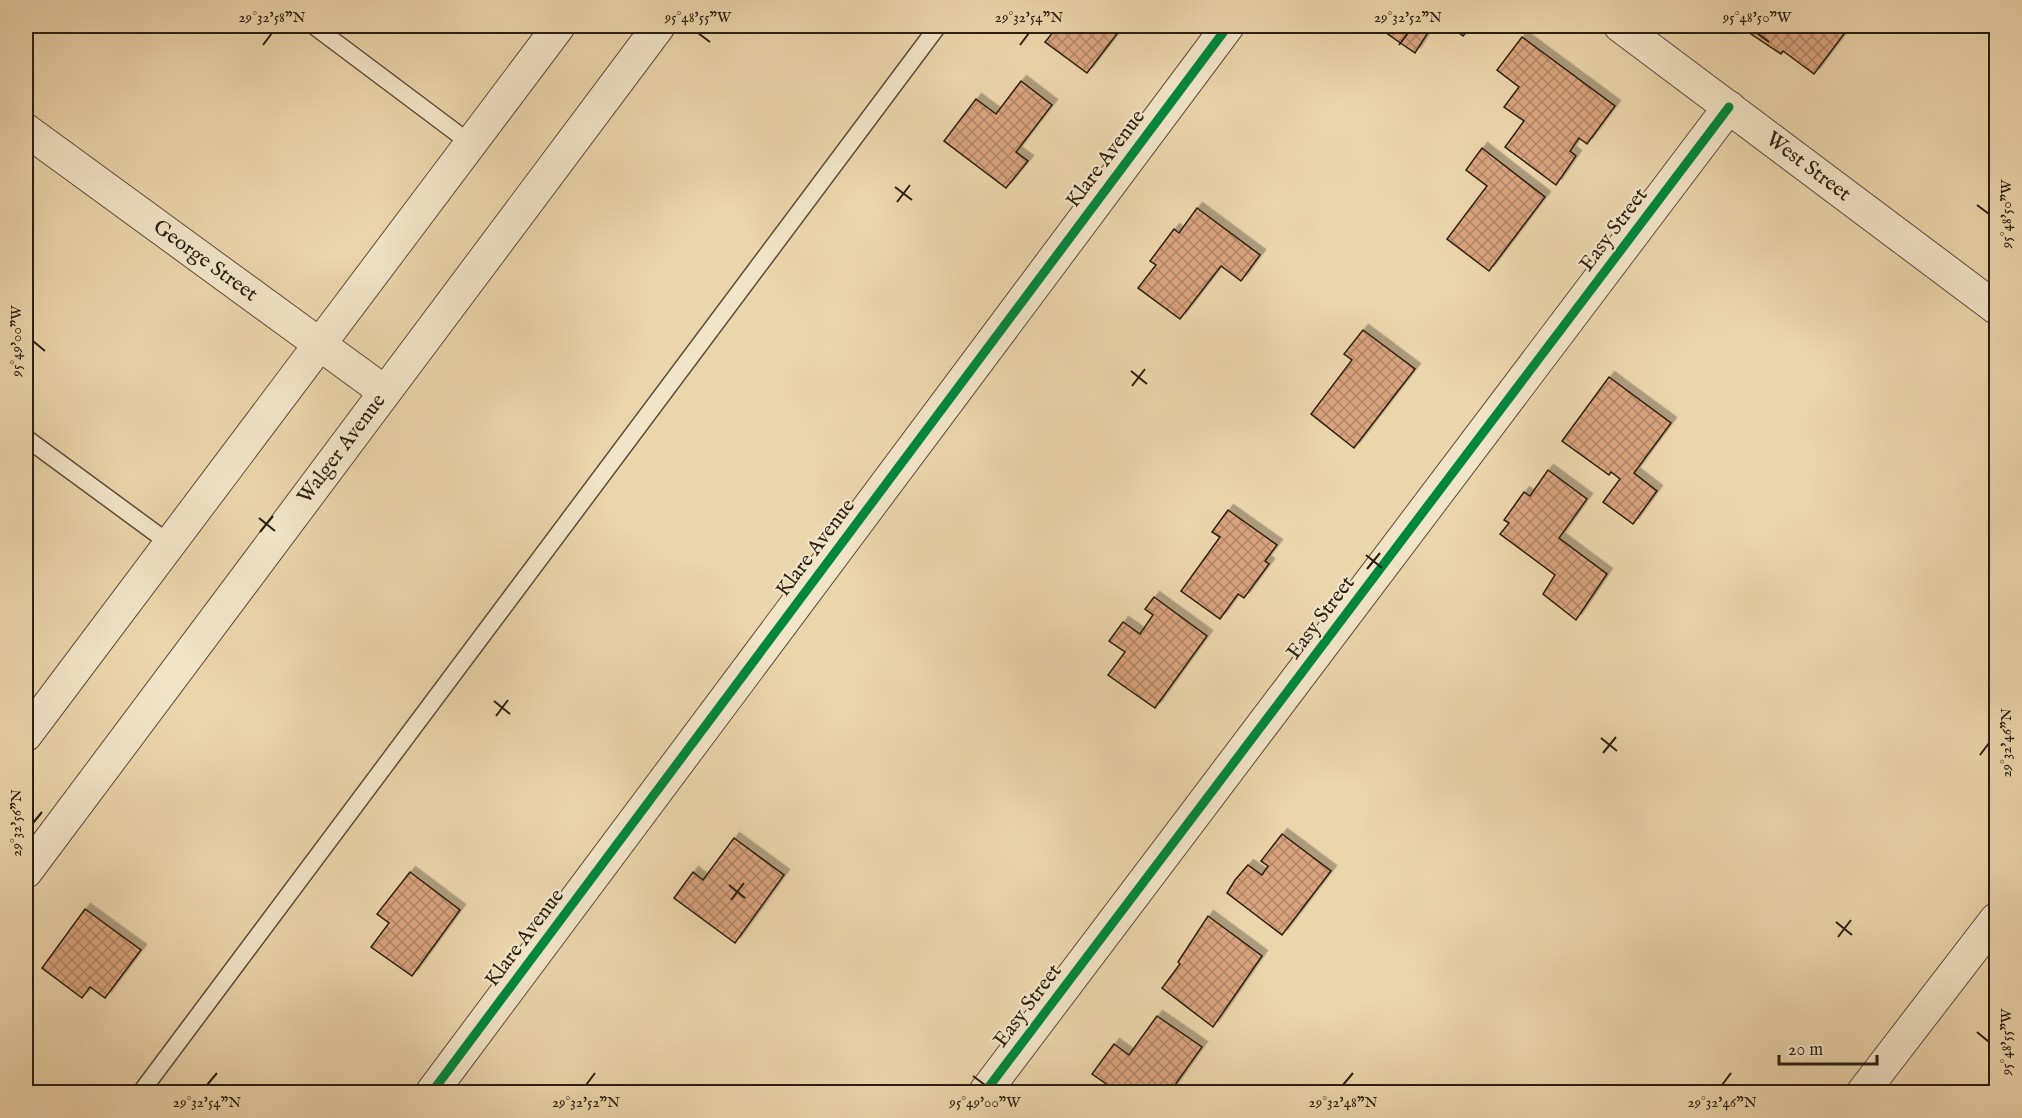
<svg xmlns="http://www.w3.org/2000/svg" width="2022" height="1118" viewBox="0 0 2022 1118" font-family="'IM FELL English',serif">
<defs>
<pattern id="building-cross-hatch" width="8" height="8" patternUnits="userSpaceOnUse" patternTransform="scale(1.5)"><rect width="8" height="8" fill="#d9a37d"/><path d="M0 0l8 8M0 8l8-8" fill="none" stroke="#b08465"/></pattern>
<filter id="shadow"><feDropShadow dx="5.5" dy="-5.5" stdDeviation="0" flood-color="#0004"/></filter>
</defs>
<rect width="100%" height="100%" fill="#ebd5ab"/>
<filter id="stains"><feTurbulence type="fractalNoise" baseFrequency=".00333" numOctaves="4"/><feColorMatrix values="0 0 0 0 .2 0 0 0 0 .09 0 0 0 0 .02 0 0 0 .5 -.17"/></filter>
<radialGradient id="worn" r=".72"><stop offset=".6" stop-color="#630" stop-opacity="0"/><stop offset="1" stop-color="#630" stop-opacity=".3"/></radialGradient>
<g fill="url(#building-cross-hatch)" stroke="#2c1e10" stroke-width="1.5" filter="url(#shadow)">
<polygon points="797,26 814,26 808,33"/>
<polygon points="1058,26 1123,26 1087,73 1045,42"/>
<polygon points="1376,26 1422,26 1429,31 1415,53"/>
<polygon points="1450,26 1472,26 1463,36"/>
<polygon points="1743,26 1850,26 1814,74 1783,51 1781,54 1742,28"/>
<polygon points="1522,37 1615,106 1587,144 1579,138 1570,151 1576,156 1556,185 1505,147 1524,121 1504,107 1519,87 1497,70"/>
<polygon points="1021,81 1052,105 1016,152 1028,161 1006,188 944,141 976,99 996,114"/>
<polygon points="1482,148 1545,197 1489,271 1447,239 1487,186 1466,170"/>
<polygon points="1197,208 1260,255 1241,281 1221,266 1180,319 1138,288 1156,265 1150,261 1174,229 1179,233"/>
<polygon points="1363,330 1415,369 1354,448 1311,414 1352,360 1344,354"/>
<polygon points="1609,377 1671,423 1634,473 1657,491 1633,524 1603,502 1620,479 1611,472 1609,475 1562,441"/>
<polygon points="1548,470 1587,499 1559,538 1607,574 1576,620 1543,594 1555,575 1500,534 1509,523 1504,520 1524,492 1530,496"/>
<polygon points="1228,510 1277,545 1265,561 1269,564 1244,598 1238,594 1220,619 1181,591 1220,537 1212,532"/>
<polygon points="1154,597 1207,636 1155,708 1108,675 1125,652 1109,641 1123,622 1140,634 1153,615 1145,609"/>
<polygon points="1282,834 1331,871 1282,935 1227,893 1235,880 1248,865 1262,875 1268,866 1261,861"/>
<polygon points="734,838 784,875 735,943 674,898 693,872 703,880"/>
<polygon points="410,872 460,910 412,976 371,947 389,923 377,914"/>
<polygon points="85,909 141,950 105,998 90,987 82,998 42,968"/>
<polygon points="1208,916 1262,956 1213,1027 1162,988 1180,964 1178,962"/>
<polygon points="1157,1016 1202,1047 1170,1092 1118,1092 1092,1074 1114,1044 1129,1055"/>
</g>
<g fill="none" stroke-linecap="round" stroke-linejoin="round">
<g stroke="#5c4c37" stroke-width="19">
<g id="lane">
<polyline points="314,26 470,143"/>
<polyline points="26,438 169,543"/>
<polyline points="141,1092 938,26"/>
</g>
</g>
<g stroke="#5c4c37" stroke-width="34">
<g id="street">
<polyline points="1620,26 1996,308"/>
<polyline points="26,130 385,392"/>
<polyline points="26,735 559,26"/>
<polyline points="26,872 659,26"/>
<polyline points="432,1092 1228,26"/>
<polyline points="985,1092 1729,107"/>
<polyline points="1863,1092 1996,919"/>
</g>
</g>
<use href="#lane" stroke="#f2e4c8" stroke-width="16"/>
<use href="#street" stroke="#f2e4c8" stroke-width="32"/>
<g stroke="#f2e4c8" stroke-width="13">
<g id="cycleway">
<polyline points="432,1092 1228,26"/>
<polyline points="985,1092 1729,107"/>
</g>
</g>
<use href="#cycleway" stroke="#00873e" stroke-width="9"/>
</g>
<path fill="none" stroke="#2c1e10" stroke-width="2" d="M698,33l12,9M1757,33l12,9M263,45l9,-12M1020,45l9,-12M1399,45l9,-12M895,187l17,13M897,202l13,-17M1977,205l12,9M33,341l12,10M1131,371l16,13M1132,386l13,-17M259,518l16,13M260,532l13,-16M1366,555l16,13M1367,569l13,-16M494,701l16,13M496,716l12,-16M1601,738l16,13M1603,753l13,-16M1980,755l9,-12M33,823l9,-11M729,885l16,13M731,900l13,-17M1836,922l16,13M1838,937l13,-17M1977,1032l12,10M973,1076l12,9M207,1085l10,-12M586,1085l9,-12M1343,1085l10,-12M1722,1085l9,-12"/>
<g text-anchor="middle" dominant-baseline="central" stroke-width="4.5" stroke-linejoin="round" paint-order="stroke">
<g font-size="21" fill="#2c1e10" stroke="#f2e4c8">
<text transform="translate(1106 159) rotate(-53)">Klare Avenue</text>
<text transform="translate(1808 167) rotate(37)">West Street</text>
<text transform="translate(1614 230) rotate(-53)">Easy Street</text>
<text transform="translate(205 261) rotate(36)">George Street</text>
<text transform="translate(342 449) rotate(-53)">Walger Avenue</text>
<text transform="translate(816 548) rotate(-53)">Klare Avenue</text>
<text transform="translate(1321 618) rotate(-53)">Easy Street</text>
<text transform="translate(525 938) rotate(-53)">Klare Avenue</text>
<text transform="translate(1028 1006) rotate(-53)">Easy Street</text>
</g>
</g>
<rect width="2022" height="1118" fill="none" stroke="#ebd5ab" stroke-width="66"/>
<path d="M1779 1055v9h98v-9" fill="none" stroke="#2c1e10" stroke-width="3"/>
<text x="1788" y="1055" font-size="18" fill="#2c1e10" stroke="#f2e4c8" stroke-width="4.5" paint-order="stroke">20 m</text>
<rect x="33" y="33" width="1956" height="1052" fill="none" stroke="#2c1e10" stroke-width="2"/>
<g font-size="15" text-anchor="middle" fill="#2c1e10">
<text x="272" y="22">29°32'58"N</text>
<text x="698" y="22">95°48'55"W</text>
<text x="1029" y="22">29°32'54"N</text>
<text x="1408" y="22">29°32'52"N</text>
<text x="1757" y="22">95°48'50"W</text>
<text transform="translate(2006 214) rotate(-90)" y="5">95°48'50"W</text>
<text transform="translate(16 341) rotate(-90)" y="5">95°49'00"W</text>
<text transform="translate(2006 743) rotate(-90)" y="5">29°32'46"N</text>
<text transform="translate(16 823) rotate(-90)" y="5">29°32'56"N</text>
<text transform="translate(2006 1042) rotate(-90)" y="5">95°48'55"W</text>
<text x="207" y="1107">29°32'54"N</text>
<text x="586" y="1107">29°32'52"N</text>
<text x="985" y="1107">95°49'00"W</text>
<text x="1343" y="1107">29°32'48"N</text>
<text x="1722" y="1107">29°32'46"N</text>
</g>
<rect width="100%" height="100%" filter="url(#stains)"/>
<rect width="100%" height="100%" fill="url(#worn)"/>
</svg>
